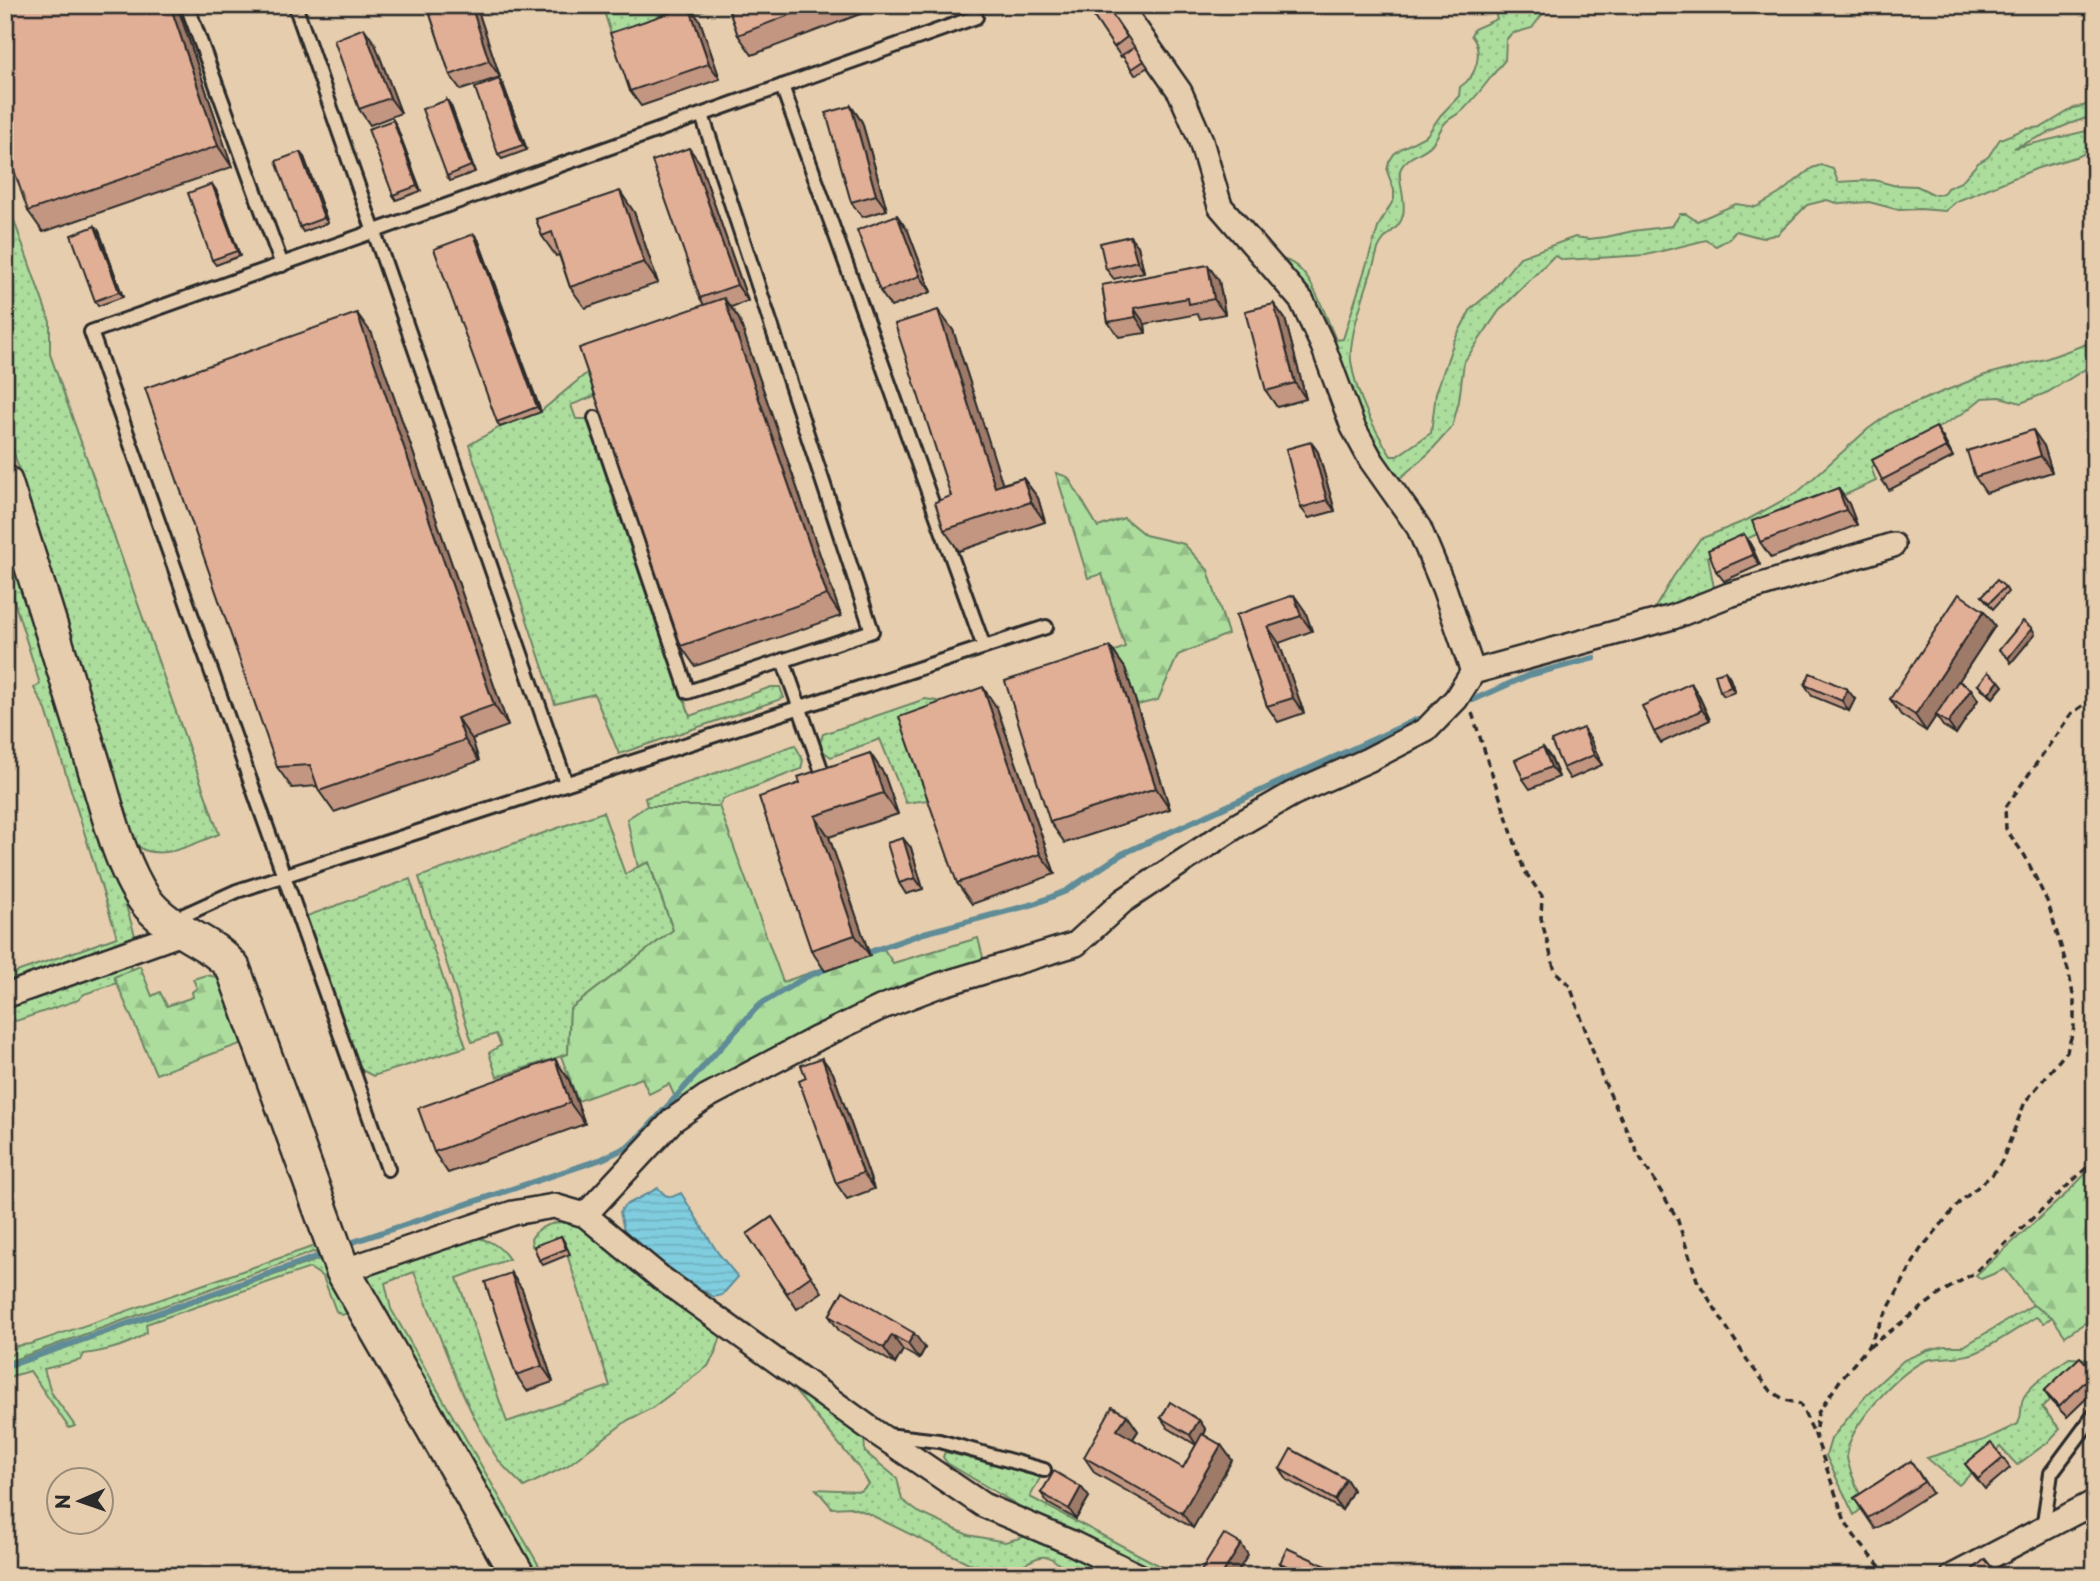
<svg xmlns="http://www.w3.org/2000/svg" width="2100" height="1581" viewBox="0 0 2100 1581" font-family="'Playpen Sans',sans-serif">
<defs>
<pattern id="grass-dots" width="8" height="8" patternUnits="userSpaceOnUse" patternTransform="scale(1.75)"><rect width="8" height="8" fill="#acdd9d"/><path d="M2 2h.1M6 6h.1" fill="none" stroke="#94be87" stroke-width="1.8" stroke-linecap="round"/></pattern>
<pattern id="forest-firs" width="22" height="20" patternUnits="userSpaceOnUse" patternTransform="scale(1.75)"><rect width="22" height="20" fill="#acdd9d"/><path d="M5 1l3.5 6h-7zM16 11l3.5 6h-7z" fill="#94be87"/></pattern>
<pattern id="water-rules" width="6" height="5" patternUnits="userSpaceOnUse" patternTransform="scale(1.75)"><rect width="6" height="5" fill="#80cddf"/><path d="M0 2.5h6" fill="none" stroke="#6fb0c0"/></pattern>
</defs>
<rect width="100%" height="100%" fill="#e6cdae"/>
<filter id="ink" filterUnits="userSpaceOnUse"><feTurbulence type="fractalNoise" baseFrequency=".0143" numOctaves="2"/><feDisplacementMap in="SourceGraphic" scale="14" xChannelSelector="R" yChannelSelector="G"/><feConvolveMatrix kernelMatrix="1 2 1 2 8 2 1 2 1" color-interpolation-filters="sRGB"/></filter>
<g filter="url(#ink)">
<g fill="url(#grass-dots)" stroke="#6c8464" stroke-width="2">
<polygon points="602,5 720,5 613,40"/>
<path d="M1501,5h78l-32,3 -15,20 -21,6 -5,6 -1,20c-14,16 -27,36 -42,50 -5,5 -13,7 -18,13 -6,7 -7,15 -14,22 -9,9 -24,11 -30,23 -5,9 6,31 2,47 -4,17 -18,16 -25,34 -7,29 -30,83 -27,112 5,34 22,66 40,95h6l34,-23 5,-40 18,-52 17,-32 21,-18 28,-34 55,-20 14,2 17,-2 27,-6 39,-5 8,-12h6l11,7 39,-17 20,3 23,-13 33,-26 9,-3 12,4 5,13 36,-2 19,5 24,1 18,9 8,-1 4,-6 14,-6 17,-19 10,-6 12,-18 25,-10 17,-2 32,-19 21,-5v12l-26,9 -55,24 81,-19v19l-16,8 -41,12 -81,33 -12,10 -25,-2 -21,1 -30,-8 -29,2 -13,-4 -20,5 -29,29 -16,4 -26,-7 -7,8 -13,7 -10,-6 -60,15 -82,5 -10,-4 -55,55 -35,51 -5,39 -7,26 -23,26 -31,27 -45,-77 -43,-109 -25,-34c27,8 40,56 51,80l7,-1 36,-114 15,-26v-9l-7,-19 2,-9 5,-8 8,-6 25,-13 13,-19 19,-20 1,-9c17,-11 24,-36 11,-52l3,-6 23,-10 -3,-9z"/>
<path d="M5,195l45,127v32l169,480c-22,8 -51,25 -75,16 -6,-3 -11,-10 -15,-15l-124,-412z"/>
<polygon points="2095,341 2095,363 2048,392 2021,403 2000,397 1982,398 1965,412 1871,467 1876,481 1708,556 1715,593 1649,618 1673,577 1700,539 1747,520 1798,492 1868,429 1892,412 1985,375 2045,359"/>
<polygon points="588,372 595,396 571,405 576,419 588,419 690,716 771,687 780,687 784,698 619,754 594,694 555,704 469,445 500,427 540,412"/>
<polygon points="5,513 138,945 5,990 5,976 117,937 46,710 34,688 40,684 5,572"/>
<polygon points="925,699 942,702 948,717 905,734 928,800 906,803 880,739 831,757 824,752 819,745 823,734"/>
<polygon points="795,745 803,760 801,769 723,799 719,806 647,806 645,798"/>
<polygon points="603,812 625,874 648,861 673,930 570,1009 568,1054 497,1077 489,1053 501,1045 496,1034 472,1042 419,877"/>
<polygon points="410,879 466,1047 373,1076 360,1069 304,917"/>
<polygon points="128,963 132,970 115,977 117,983 84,994 78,1000 16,1021 12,1018 5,1021 5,1007"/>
<path d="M225,979l123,334 -6,2 -6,-4 -13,-34 -13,-9 -164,56 1,8c-17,14 -41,19 -63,22l-3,6 -37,9 7,23 24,34 -6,2 -39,-57 -25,7v-9l315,-110v-5l-7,-2 -308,111v-7l8,-2 3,-8 14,-2c96,-32 190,-66 285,-98z"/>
<path d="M560,1222l20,3 142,108 -6,18 -8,15 -56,42 -24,12 -61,46 -43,21c-9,-10 -22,-20 -29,-32 -33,-52 -57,-126 -81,-183l-29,11 6,26 154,267h-12l-164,-291 -1,-6 3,-6 103,-36c16,3 26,9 35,22l-52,19 50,144 103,-36 -47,-144 -27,8 -4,-4 -1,-7c7,-12 15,-14 29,-17z"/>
<path d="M2033,1305l19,12 -8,6 -8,-6c-20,12 -40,27 -61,36 -16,6 -32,3 -48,7 -25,8 -82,69 -80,96 0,11 13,38 18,50l-11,9 -28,-59 5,-17 37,-46 36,-33 24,-10 17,-4h19z"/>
<path d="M2069,1358l23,1 -50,48 18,22 -12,13 -31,23 -17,-18 -41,38 -32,-27 57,-18 34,-16c5,-12 2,-12 4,-22 3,-15 35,-35 47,-44z"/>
<path d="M785,1379l79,56 1,17 32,26 5,22 16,12 50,23 37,7 29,-8 51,22 12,14v6h-29c-24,-36 -33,-12 -61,-5 -6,2 -15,0 -22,0l-120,-59 -15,-5 -18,1 -16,-19 45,2 8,-7 -10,-16z"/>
<polygon points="945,1452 1041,1476 1030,1497 1179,1576 1151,1576 1024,1509 947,1463 943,1457"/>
</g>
<g fill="url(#forest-firs)" stroke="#6c8464" stroke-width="2">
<polygon points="1056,473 1068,477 1098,527 1124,518 1145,535 1184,544 1208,570 1228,634 1178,655 1158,700 1137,705 1119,669 1115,651 1125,647 1102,574 1088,578"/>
<polygon points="647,806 719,806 783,982 883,948 893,963 978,938 985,965 679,1106 669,1084 649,1094 642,1078 578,1101 561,1056 568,1054 570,1009 673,930 649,862 638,867 627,819"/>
<polygon points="140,966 152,996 160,992 167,1006 193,997 192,992 197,988 193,979 206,975 222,978 246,1042 156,1074 114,977"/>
<polygon points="2095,1164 2095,1325 2088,1321 2065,1336 2052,1317 2033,1305 2005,1269 1981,1279 1976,1275 2066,1194"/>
</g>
<polygon fill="url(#water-rules)" stroke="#5e8c97" stroke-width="2" points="658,1188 665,1195 672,1197 681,1193 718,1253 738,1277 722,1295 714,1297 684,1279 638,1244 624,1230 620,1212 624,1206"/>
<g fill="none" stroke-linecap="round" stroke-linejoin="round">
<g stroke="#5e8c97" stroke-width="6">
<polyline points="1473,700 1529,675 1594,658"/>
<polyline points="861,955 924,933 1034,904 1066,891 1122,854 1418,719"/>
<polyline points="347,1244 602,1159 629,1146 645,1131 759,1005 806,977 831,967"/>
<polyline points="5,1367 316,1257"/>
</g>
<g stroke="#2b2b2b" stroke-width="18">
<g id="lane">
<polyline points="187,5 282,265"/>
<polyline points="295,5 566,783"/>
<polyline points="782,86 984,647"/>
<polyline points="595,418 688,692 872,631 702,115"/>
<polyline points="783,660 821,769"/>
<polyline points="171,921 237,891 1046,627"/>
<polyline points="388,1169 91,332 976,17"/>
<polyline points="887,1435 939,1441 1044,1470"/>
<polyline points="2043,1529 2051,1473 2095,1414"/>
</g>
</g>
<g stroke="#2b2b2b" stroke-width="28">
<g id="street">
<polyline points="1119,5 1180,92 1200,138 1220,206 1302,301 1323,346 1353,427 1371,460 1419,528 1444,588 1473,672"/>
<polyline points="5,996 182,933"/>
<polyline points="585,1215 673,1120 706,1097 818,1038 880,1008 940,985 1076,944 1123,901 1238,825 1292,794 1368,760 1426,730 1456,699 1473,672 1673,617 1729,595 1893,545"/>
<polyline points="343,1271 513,1213 554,1206 585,1215 661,1278 878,1434 983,1505 1072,1543 1139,1576"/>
<polyline points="1953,1576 2095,1502"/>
</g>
</g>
<g stroke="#2b2b2b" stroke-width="38">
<path id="secondary" d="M5,482c29,91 58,183 86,274 14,44 28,108 54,144 23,32 65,39 88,68l110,303 175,305"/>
</g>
<g stroke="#2b2b2b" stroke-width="3.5" stroke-dasharray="7 5" stroke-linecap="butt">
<polyline points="1472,713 1524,870 1542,896 1541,918 1555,971 1570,986 1602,1077 1638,1154 1677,1218 1697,1280 1749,1363 1771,1391 1785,1400 1800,1404 1814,1433"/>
<polyline points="1869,1347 1944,1291 1974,1273 2095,1160"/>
<polyline points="1888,1576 1855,1537 1845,1521 1815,1435 1818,1413 1841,1379 1867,1348 1920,1250 1960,1202 1993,1174 2002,1161 2025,1102 2067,1051 2074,1028 2074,999 2068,970 2048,903 2025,856 2006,829 2005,808 2071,714 2095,697"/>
</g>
<use href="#lane" stroke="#e6cdae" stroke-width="12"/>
<use href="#street" stroke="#e6cdae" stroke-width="23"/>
<use href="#secondary" stroke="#e6cdae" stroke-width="33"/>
</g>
<g fill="#c29681" stroke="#2b2b2b" stroke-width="2">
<polygon points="177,5 232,167 43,232 28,211"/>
<polygon points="427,5 476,5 500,77 461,90 450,75"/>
<polygon points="727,5 884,5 752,55 738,35"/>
<polygon points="1086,5 1106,5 1148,67 1135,75 1123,56 1121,57"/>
<polygon points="689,6 700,21 720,79 641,106 630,91"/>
<polygon points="375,44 401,113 370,125 359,109"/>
<polygon points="503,84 527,150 502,159 498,154"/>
<polygon points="447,100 451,106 475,172 450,181 447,176"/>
<polygon points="851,106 862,122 887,210 862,217 851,202"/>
<polygon points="393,120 396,125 421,191 396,200 393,195"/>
<polygon points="304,157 328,223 303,232 300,227"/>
<polygon points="700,163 748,301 731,307 739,319 841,616 695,666 681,646 704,305 700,298"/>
<polygon points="216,190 240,256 216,265 212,260"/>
<polygon points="634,212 658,283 585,308 570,287 559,255 556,256 542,236 536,219"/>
<polygon points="95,226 99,231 123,297 98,306 95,301"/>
<polygon points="908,231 931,292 891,307 880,291"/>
<polygon points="478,239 541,412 500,427 497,422"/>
<polygon points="1138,246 1144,272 1114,279 1106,269"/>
<polygon points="1219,281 1225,314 1200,319 1197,314 1145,324 1146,333 1119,337 1108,322 1102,285"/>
<polygon points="1274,304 1285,319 1306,399 1277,407 1266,391"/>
<polygon points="953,330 1002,484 1023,478 1038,498 1045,522 959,551 944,530 951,496"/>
<polygon points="372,334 508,726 472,739 479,761 334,812 319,791 317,786 292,788 277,767"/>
<polygon points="1943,438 1953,457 1889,490 1882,480"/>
<polygon points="1311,442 1318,452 1335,511 1309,518 1301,508"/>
<polygon points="2044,446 2052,472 1986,493 1975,477"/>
<polygon points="1838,488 1849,504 1857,525 1771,558 1760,542"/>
<polygon points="1751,545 1760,565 1724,581 1716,571"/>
<polygon points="2005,587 2008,592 1993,609 1982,596"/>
<polygon points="1305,611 1312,631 1279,643 1304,713 1278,722 1267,706 1236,615"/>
<polygon points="1984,611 1995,626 1959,681 1971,689 1978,700 1956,734 1943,726 1936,716 1926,731 1901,715 1890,699"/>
<polygon points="1110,647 1125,668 1170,809 1065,843 1050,822"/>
<polygon points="1729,676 1735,692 1724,696 1720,691"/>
<polygon points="1999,681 2003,686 1993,698 1982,690 1978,685"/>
<polygon points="1805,685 1855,699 1849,711 1812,696"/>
<polygon points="1698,694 1710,720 1661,743 1654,732"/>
<polygon points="997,708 1055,874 972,904 957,883"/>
<polygon points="1590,738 1602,765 1570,779 1563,768"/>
<polygon points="1543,747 1551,758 1559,777 1530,789 1523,779"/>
<polygon points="870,753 884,774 898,814 829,837 870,956 825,971 811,950 800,783"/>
<polygon points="911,848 923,889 906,894 899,883"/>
<polygon points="822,1058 833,1073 874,1189 847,1199 836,1183 806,1078"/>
<polygon points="555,1059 569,1080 585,1124 448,1173 434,1152"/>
<polygon points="772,1217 822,1292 797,1309 747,1234"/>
<polygon points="561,1236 564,1241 570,1254 543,1265 539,1260"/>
<polygon points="511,1273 522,1289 553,1382 527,1391 516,1375"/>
<polygon points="843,1291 925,1348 919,1359 903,1350 895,1364 840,1332 829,1316"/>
<polygon points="2095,1373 2095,1390 2067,1417 2052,1402 2044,1391"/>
<polygon points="1127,1415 1138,1431 1133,1439 1183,1468 1196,1445 1168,1428 1161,1418 1199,1420 1206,1430 1204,1435 1221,1445 1232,1460 1193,1528 1095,1473 1084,1457"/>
<polygon points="2003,1458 2010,1468 1985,1489 1965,1464"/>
<polygon points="1911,1461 1932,1493 1875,1529 1854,1498"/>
<polygon points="1280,1469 1346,1479 1353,1490 1342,1510 1287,1480"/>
<polygon points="1081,1487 1089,1497 1076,1519 1049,1504 1041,1493"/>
<polygon points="1280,1563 1338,1576 1293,1576 1287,1573"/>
</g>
<g fill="#9e7a69" stroke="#2b2b2b" stroke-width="2">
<polygon points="170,5 177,5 232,167 218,146"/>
<polygon points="471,5 476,5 500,77 489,61"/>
<polygon points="689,6 700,21 720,79 709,64"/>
<polygon points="364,28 375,44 401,113 390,98"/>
<polygon points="499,79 503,84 527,150 523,145"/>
<polygon points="447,100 451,106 475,172 471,166"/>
<polygon points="851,106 862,122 887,210 876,195"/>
<polygon points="393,120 396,125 421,191 417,186"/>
<polygon points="689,148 700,163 748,301 737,285"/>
<polygon points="300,152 304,157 328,223 324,218"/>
<polygon points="212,184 216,190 240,256 237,251"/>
<polygon points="620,191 634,212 658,283 644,262"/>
<polygon points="897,215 908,231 931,292 920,276"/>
<polygon points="95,226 99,231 123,297 119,292"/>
<polygon points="474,234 478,239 541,412 537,407"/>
<polygon points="1130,236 1138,246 1144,272 1137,261"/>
<polygon points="1208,265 1219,281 1225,314 1214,299"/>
<polygon points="724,298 739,319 841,616 827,595"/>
<polygon points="1274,304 1285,319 1306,399 1295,383"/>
<polygon points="1134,308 1145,324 1146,333 1136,317"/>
<polygon points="938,310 953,330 1010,507 995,487"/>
<polygon points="357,313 372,334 508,726 494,705"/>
<polygon points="1936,427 1943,438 1953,457 1946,447"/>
<polygon points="2033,430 2044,446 2052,472 2041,456"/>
<polygon points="1311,442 1318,452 1335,511 1327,500"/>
<polygon points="1023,478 1038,498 1045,522 1031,502"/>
<polygon points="1838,488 1849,504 1857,525 1846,510"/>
<polygon points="1744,534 1751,545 1760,565 1753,555"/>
<polygon points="1294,595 1305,611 1312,631 1301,616"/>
<polygon points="1984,611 1995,626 1926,731 1915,715"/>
<polygon points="1268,627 1279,643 1304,713 1293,698"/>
<polygon points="2032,628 2035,634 2011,663 2008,658"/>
<polygon points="1110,647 1125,668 1170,809 1156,788"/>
<polygon points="1725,671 1729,676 1735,692 1731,687"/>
<polygon points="1999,681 2003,686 1993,698 1989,693"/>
<polygon points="1691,683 1698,694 1710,720 1702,710"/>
<polygon points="983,687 997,708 1055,874 1040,854"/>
<polygon points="1847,689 1855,699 1849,711 1842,701"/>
<polygon points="1971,689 1978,700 1956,734 1948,723"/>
<polygon points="457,718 472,739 479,761 465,740"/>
<polygon points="1583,728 1590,738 1602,765 1594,755"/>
<polygon points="1543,747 1551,758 1559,777 1551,767"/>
<polygon points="870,753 884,774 898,814 883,793"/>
<polygon points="815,816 829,837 870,956 855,935"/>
<polygon points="903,838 911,848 923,889 915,878"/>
<polygon points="822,1058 833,1073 874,1189 863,1173"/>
<polygon points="555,1059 569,1080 585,1124 570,1103"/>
<polygon points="511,1273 522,1289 553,1382 542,1366"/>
<polygon points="914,1333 925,1348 919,1359 908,1344"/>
<polygon points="892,1335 903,1350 895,1364 884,1348"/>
<polygon points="1127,1415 1138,1431 1128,1446 1117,1430"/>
<polygon points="1199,1420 1206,1430 1197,1446 1190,1435"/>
<polygon points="1221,1445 1232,1460 1193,1528 1182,1513"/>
<polygon points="1346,1479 1353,1490 1342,1510 1335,1500"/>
<polygon points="1081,1487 1089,1497 1076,1519 1069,1509"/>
<polygon points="1241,1544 1248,1555 1235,1576 1221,1576"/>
<polygon points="1333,1569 1338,1576 1330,1576"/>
</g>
<g fill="#e1ae96" stroke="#2b2b2b" stroke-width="2">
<polygon points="5,5 170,5 218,146 28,211 5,144"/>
<polygon points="427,5 471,5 489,61 450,75"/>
<polygon points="727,5 815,5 738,35"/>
<polygon points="1086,5 1106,5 1127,37 1114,47"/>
<polygon points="689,6 709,64 630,91 610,33"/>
<polygon points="364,28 390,98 359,109 334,40"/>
<polygon points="1135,47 1144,61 1132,69 1122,55"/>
<polygon points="499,79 523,145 498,154 475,88"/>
<polygon points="447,100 471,166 447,176 422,109"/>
<polygon points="851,106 876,195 851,202 826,113"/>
<polygon points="393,120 417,186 393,195 368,129"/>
<polygon points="689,148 737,285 700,298 652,161"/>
<polygon points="300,152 324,218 300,227 276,161"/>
<polygon points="212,184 237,251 212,260 188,193"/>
<polygon points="620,191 644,262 570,287 552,232 542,236 536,219"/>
<polygon points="897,215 920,276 880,291 857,230"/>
<polygon points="95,226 119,292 95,301 71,235"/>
<polygon points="474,234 537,407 497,422 434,249"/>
<polygon points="1130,236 1137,261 1106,269 1100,243"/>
<polygon points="1208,265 1214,299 1189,304 1188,298 1134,308 1136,317 1108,322 1102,285"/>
<polygon points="724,298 827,595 681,646 579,348"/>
<polygon points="1274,304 1295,383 1266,391 1245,311"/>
<polygon points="938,310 995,487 1023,478 1031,502 944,530 935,502 951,496 895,324"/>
<polygon points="357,313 494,705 457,718 465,740 319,791 310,765 277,767 145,388"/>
<polygon points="1936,427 1946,447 1882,480 1872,460"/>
<polygon points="2033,430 2041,456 1975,477 1967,451"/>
<polygon points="1311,442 1327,500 1301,508 1286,449"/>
<polygon points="1838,488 1846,510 1760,542 1752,521"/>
<polygon points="1744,534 1753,555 1716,571 1708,550"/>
<polygon points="1997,580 2005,587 1989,603 1982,596"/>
<polygon points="1959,594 1984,611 1915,715 1890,699"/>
<polygon points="1294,595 1301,616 1268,627 1293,698 1267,706 1236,615"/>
<polygon points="2023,621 2032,628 2008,658 1999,650"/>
<polygon points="1110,647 1156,788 1050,822 1005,681"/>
<polygon points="1725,671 1731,687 1720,691 1715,674"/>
<polygon points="1988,672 1999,681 1989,693 1978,685"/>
<polygon points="1810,673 1847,689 1842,701 1805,685"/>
<polygon points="1958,681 1971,689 1948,723 1936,715"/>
<polygon points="1691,683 1702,710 1654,732 1642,706"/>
<polygon points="983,687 1040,854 957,883 899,717"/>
<polygon points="1583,728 1594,755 1563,768 1551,741"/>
<polygon points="1543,747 1551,767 1523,779 1515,760"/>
<polygon points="870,753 883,793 815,816 855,935 811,950 759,797 800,783 798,777"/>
<polygon points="903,838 915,878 899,883 887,843"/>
<polygon points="822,1058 863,1173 836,1183 799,1081 806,1078 801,1065"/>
<polygon points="555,1059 570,1103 434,1152 418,1108"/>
<polygon points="772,1217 811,1276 787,1293 747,1234"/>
<polygon points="561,1236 566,1249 539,1260 534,1246"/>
<polygon points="511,1273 542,1366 516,1375 485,1282"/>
<polygon points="843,1291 914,1333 908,1344 892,1335 884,1348 829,1316"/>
<polygon points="2080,1357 2095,1372 2059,1407 2044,1391"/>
<polygon points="1170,1402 1199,1420 1190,1435 1161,1418"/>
<polygon points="1112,1407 1127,1415 1117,1430 1183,1468 1202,1434 1221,1445 1182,1513 1084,1457"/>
<polygon points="1991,1443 2003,1458 1978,1479 1965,1464"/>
<polygon points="1291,1449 1346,1479 1335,1500 1280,1469"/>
<polygon points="1911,1461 1924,1482 1868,1518 1854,1498"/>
<polygon points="1054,1471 1081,1487 1069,1509 1041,1493"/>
<polygon points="1224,1534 1241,1544 1221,1576 1198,1576"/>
<polygon points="1287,1548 1333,1569 1330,1576 1308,1576 1280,1563"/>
<polygon points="1985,1559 1995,1571 1990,1576 1965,1576"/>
</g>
</g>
<rect width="2100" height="1581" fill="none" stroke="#e6cdae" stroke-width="28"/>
<rect x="14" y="14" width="2072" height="1553" fill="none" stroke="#2b2b2b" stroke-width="2.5" filter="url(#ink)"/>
<g transform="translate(80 1501) rotate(268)"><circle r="33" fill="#e6cdae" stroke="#9b8c7a" stroke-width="2"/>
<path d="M0-5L12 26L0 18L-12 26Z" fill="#2b2b2b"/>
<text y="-10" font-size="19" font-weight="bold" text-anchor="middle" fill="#2b2b2b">N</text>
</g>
</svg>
